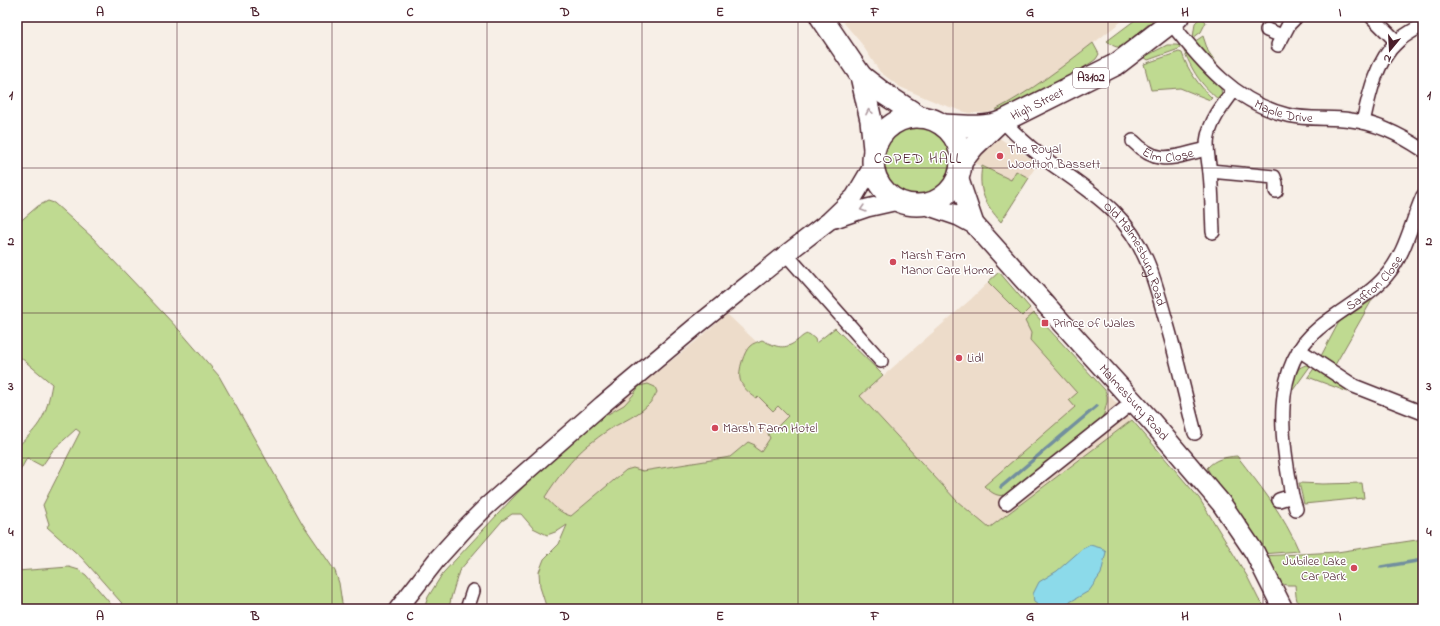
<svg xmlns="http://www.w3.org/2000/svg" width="1440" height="626" viewBox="0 0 1440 626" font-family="'Indie Flower',sans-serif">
<rect width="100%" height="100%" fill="#f7efe7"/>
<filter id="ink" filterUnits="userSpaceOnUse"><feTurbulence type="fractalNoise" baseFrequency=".025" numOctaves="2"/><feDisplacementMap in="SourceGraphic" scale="8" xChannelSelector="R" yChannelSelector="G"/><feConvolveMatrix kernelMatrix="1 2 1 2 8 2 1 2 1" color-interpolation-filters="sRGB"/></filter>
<g filter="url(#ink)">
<g fill="#eddcca">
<polygon points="839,17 1127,17 1054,74 1012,103 988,113 968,113 938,103 900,87 880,72 861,43"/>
<polygon points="996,136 1038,163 1001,222 988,205 981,192 980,177 982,166 973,162"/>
<polygon points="999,272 1041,321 1132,420 989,528 957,501 860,396 970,300"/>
<polygon points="727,314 785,369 793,419 760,455 745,444 730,457 643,471 626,470 571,516 564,514 554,507 542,495 594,422 695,342"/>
</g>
<g fill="#bfda91" stroke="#847c5e">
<path d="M1139,17h18l-34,29c-7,3 -11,-1 -16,-5z"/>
<polygon points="1201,17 1206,22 1201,32 1193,38 1195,23"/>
<polygon points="1203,36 1208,51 1217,64 1217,67 1194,42"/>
<path d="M1093,43l6,11 -3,5 -4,3 -28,18 -59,30h-10c35,-18 67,-43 98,-67z"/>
<polygon points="1167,45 1176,45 1181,46 1179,49 1148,60 1144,57"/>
<path d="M1186,49l35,40 1,7 -1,6c-21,-19 -26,-26 -37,-51z"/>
<path d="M1179,52l3,1c6,18 16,31 30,45l-2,2 -30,-12 -29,2 -7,-26z"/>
<circle cx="918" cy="160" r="35"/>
<path d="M982,166l29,14 5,-9 13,7 -28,44c-16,-18 -23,-31 -19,-56z"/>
<path d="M48,201l6,2 39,35 18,20 70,74 38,44 83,147 33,48 4,12 3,20 5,6h-220l-45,-51 -35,-31 2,-3 -6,-19 37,-73 -4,-3 -23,21 -11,16 -15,-8 -10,18v-29c24,-22 29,-30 35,-63l-32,-27 -3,2v-135l21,-18z"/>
<polygon points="999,272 1030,308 1022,316 988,282"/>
<polygon points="1372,300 1335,365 1321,356 1339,322"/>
<path d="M1034,313l71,77 2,6v6l-3,12 -3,5 -91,75c-12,4 -17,0 -26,-8l91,-79 -6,-7 8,-7 -47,-53 1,-7 -6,-12z"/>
<path d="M835,328l48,47 -23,21 97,105 32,27 143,-108 67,78 48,78 12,24 9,9h-721l-7,-22 -1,-15 5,-13 15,-15 8,-19 -9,6 -11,4 -14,-7 -12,-14h-9l-10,7 -43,50 -8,27 -2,11h-25l4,-12 15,-24 95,-102 56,-49 30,-17 10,-11 5,-8 9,-2 7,3 2,5c-8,19 -30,27 -47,37 -8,5 -15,11 -22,16 -15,12 -33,36 -43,52 7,8 15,16 26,19l55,-46 7,-2 10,3 87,-14 18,-15 7,3 -1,2 7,5 9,-14 -2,-4 2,-6 3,3 15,-15 -10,-10 -5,5 -15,-15 -2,2c-6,-4 -15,-12 -16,-19 -2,-8 4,-28 10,-33 3,-3 8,-4 12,-6 14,7 23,11 36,0 4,-3 6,-6 11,-6l6,5 1,4z"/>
<path d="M1306,365h5l-18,25 -2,-1c2,-11 2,-20 15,-24z"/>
<polygon points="1315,367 1349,389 1348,392 1308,377"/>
<path d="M1237,456c24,31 47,59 62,95l-37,3 -47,-72 -8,-14c8,-9 18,-11 30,-12z"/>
<polygon points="1299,483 1323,484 1362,483 1364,498 1304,504"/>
<polygon points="1423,539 1423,609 1299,609 1296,596 1295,585 1286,585 1280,583 1262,556 1337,552"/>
<polygon points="69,567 79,570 86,575 115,609 17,609 17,571"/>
</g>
<polygon fill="#8cdaea" stroke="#728f9e" points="1090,545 1101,548 1106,552 1101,574 1089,591 1063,606 1058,608 1042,608 1034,602 1033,594 1039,582 1057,571 1082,549"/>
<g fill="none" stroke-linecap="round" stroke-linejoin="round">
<g stroke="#728f9e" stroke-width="3.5">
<polyline points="1001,487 1097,406"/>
<polyline points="1381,567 1423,560"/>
</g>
<g stroke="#4a1f2b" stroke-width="16">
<g id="minor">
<polyline points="1372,17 1397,42"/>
<path id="s1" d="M1171,23c31,39 65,80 116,92 21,5 43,2 64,5 26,3 50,15 72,30"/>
<polyline points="1267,30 1282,36"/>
<polyline points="1278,45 1289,24 1296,17"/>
<path id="s2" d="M1003,121c12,13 24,24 38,35 24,18 51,34 72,55 33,33 41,67 53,110 11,37 19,75 29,112"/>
<path d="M1363,122c6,-27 13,-61 34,-80 7,-7 17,-12 26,-17"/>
<path id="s3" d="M1133,141c26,27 42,15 74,8"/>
<polyline points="1210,171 1274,177 1276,183 1276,191"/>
<path d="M1213,232c-1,-20 -1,-40 -3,-59 -1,-12 -5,-25 -2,-37 4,-18 16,-32 26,-46"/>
<polyline points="786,254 881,361"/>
<polyline points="1299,350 1354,386 1423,413"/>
<path id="s4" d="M1292,496c-10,-56 -23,-128 27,-168 21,-18 49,-31 67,-52 20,-23 25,-53 37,-80"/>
<polyline points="1279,500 1292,496 1296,509"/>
<polyline points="1006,503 1133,402"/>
<polyline points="467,609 473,591"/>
</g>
</g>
<g stroke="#4a1f2b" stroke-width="20">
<g id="tertiary">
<polyline points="835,219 867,208 898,201"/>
<polyline points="398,609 438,558 467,526 487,506 602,405 695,327 786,254 829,221 854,197 873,165"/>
</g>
</g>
<g stroke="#4a1f2b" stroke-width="22">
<g id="secondary">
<path id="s5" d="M958,177l16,47 108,121 69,76 70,82 34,50 28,56"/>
<polyline points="924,204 959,216 974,224"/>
</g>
</g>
<g stroke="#4a1f2b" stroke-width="24">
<g id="primary">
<polyline points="821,17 861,76 883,93 920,117"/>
<polyline points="861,76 871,120 874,149"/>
<circle cx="917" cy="161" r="44"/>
<path id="s6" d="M944,125c19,1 41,4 59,-4l114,-57 61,-47"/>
<polyline points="961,162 974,146 996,125"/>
</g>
</g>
<use href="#minor" stroke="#fff" stroke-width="13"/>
<use href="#tertiary" stroke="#fff" stroke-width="17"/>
<use href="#secondary" stroke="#fff" stroke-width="19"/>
<use href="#primary" stroke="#fff" stroke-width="21"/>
</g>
<defs><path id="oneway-chevron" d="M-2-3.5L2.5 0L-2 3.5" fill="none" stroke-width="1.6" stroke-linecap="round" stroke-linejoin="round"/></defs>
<g stroke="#ae9aa0">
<use href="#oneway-chevron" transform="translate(869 112) rotate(-102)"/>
<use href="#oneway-chevron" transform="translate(863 209) rotate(164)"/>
</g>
</g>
<path fill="none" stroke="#4a1f2b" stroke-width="1" stroke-opacity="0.55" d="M177,17v592M332,17v592M487,17v592M642,17v592M798,17v592M953,17v592M1108,17v592M1263,17v592M17,168h1406M17,313h1406M17,458h1406"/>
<g fill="#d1495b" stroke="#fff" stroke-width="1.5">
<circle cx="1000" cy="156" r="4"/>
<circle cx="893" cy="262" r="4"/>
<rect x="1041" y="319" width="8" height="8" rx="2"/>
<circle cx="959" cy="358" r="4"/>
<circle cx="715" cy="428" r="4"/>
<circle cx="1354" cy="568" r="4"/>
</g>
<g text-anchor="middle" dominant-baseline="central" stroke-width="3" stroke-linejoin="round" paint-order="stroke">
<rect fill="#fff" stroke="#80626b" stroke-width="1" x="1073" y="68" width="36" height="20" rx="3"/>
<g font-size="12" font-weight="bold" fill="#4a1f2b">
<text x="1091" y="78">A3102</text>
</g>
<g font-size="13" fill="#4a1f2b" stroke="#fff">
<text stroke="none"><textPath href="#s6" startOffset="98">High Street</textPath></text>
<text stroke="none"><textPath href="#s1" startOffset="147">Maple Drive</textPath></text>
<text stroke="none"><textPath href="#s3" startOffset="40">Elm Close</textPath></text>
<text stroke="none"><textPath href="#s2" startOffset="191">Old Malmesbury Road</textPath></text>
<text stroke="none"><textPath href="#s4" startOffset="251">Saffron Close</textPath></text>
<text stroke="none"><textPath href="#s5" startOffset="289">Malmesbury Road</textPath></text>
</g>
<g font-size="13" fill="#4a1f2b" stroke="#fff" text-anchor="start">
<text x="1008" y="149">The Royal<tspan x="1008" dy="15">Wootton Bassett</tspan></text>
<text x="901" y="255">Marsh Farm<tspan x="901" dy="15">Manor Care Home</tspan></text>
<text x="1053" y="323">Prince of Wales</text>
<text x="967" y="358">Lidl</text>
<text x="723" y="428">Marsh Farm Hotel</text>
<text x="1346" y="561" text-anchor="end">Jubilee Lake<tspan x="1346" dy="15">Car Park</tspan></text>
</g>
<g font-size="15" letter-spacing="1" fill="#4a1f2b" stroke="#fff">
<text x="918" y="159">COPED HALL</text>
</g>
</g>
<rect width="1440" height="626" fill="none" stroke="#fff" stroke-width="44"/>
<g transform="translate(1390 50) rotate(198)" stroke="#ffffff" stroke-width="3" paint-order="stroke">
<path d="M0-3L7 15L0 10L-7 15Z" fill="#4a1f2b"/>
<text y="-6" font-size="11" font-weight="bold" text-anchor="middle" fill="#4a1f2b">N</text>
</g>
<rect x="22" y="22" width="1396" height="582" fill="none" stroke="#4a1f2b" stroke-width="1.5"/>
<g font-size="13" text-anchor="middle" font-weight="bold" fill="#4a1f2b">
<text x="100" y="16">A</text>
<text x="255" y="16">B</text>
<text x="410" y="16">C</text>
<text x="565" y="16">D</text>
<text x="720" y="16">E</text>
<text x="875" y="16">F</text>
<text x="1030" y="16">G</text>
<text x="1185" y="16">H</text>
<text x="1340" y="16">I</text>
<text x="11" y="99">1</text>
<text x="1429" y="99">1</text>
<text x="11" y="245">2</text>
<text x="1429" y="245">2</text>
<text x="11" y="390">3</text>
<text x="1429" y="390">3</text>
<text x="11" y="536">4</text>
<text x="1429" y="536">4</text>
<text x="100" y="620">A</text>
<text x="255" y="620">B</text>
<text x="410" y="620">C</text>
<text x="565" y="620">D</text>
<text x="720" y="620">E</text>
<text x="875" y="620">F</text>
<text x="1030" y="620">G</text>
<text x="1185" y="620">H</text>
<text x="1340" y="620">I</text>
</g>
</svg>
